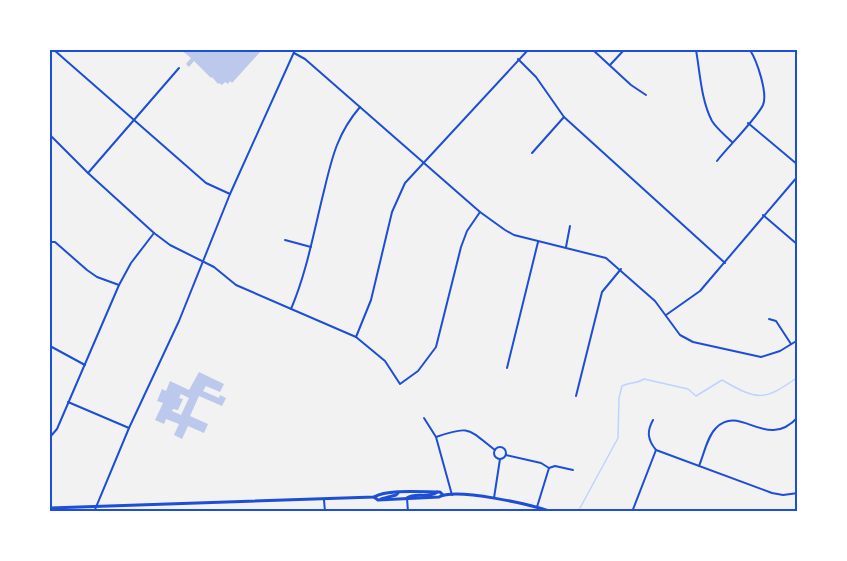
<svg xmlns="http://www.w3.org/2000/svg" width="847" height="561" viewBox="0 0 847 561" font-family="'IBM Plex Sans',sans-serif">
<rect width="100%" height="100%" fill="#f2f2f2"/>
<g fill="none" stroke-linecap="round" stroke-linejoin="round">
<path stroke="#bfd3fe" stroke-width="1.5" d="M580,508l38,-70 1,-40 3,-12c8,-4 14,-2 22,-7l44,10 8,7 26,-16c36,21 42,21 76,-3"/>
</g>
<g fill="#bdc9ec" fill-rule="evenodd">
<polygon points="181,50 259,50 261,51 232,83 230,81 228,84 225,82 222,85 219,83 218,84 212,77 211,78 194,61 189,67 186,64 191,58"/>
<path d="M199,372l25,12 -4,8 -14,-6 -3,5 16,7 1,-3 6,3 -4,8 -23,-10 -9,20 18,8 -4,9 -16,-7 -6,13 -8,-4 5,-11 -13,-5 -2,5 -9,-4 8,-17 -6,-2 5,-12 4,2 4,-10 19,9zM181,394l8,4 -8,17 -9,-4 1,-2 5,1 5,-11 -4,-1z"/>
</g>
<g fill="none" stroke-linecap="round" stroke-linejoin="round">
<g stroke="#1d4ed8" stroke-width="2">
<polyline points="54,50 206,183 230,194"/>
<polyline points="593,50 631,85 646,95"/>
<path d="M696,50c4,22 5,50 16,71 5,8 13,14 20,21"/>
<polyline points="294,53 305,59 480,212 505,230 514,235 606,258 655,301 680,335 693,342 761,357 780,351 798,340"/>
<polyline points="518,59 536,77 564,117 725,263"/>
<polyline points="610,65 624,50"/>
<polyline points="748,123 798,165"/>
<polyline points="50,135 88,173 154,233 170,245 214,267 236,285 356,337 385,361 400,384 418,371 436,347 461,247 467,231 480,212"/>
<polyline points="532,153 564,117"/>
<path d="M717,161c10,-13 40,-43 46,-56 5,-12 -6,-44 -13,-55"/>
<polyline points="88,173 179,68"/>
<polyline points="763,215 798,245"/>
<polyline points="285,240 311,247"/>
<polyline points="50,242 55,242 87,270 97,277 119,285"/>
<polyline points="566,247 570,226"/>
<path d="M291,309c15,-35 22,-73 31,-110 9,-36 13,-63 38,-92"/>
<polyline points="666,315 700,291 798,176"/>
<polyline points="769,319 776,321 791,344"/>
<polyline points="356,337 371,300 392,212 405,183 528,50"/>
<polyline points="50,346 85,365"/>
<polyline points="507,368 538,242"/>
<polyline points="576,396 602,292 621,269"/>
<polyline points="68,402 129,428"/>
<polyline points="424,418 436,437 452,495"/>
<path d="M653,420c-6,11 -6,19 3,30l116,43 11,2 15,-2"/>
<polyline points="50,437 57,429 119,285 131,263 154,233"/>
<path d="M436,437c34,-12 32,-8 59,13"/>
<circle cx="500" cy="453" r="6"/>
<polyline points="506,455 541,463 549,468"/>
<path d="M699,466c5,-12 8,-29 17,-38 25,-25 50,24 82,-11"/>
<polyline points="549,468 555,466 573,470"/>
<polyline points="407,498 408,512"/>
<polyline points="494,498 500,459"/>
<polyline points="324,500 325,512"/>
<polyline points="537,507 549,468"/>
<polyline points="632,512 656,450"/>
</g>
<polyline stroke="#1d4ed8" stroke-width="2" points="94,512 129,428 179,321 230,194 295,50"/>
<g stroke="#1d4ed8" stroke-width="3">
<path d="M374,497l4,3 61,-3c17,-10 93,8 113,15"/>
<path d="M407,498c8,-6 22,1 30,-6"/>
<polyline points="381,499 396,495 398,493"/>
<path d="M50,508l324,-11c13,-8 49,-5 66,-5l3,3"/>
</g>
</g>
<rect width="847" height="561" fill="none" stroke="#ffffff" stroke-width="102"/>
<rect x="51" y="51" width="745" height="459" fill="none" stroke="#1d4ed8" stroke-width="2"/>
</svg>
